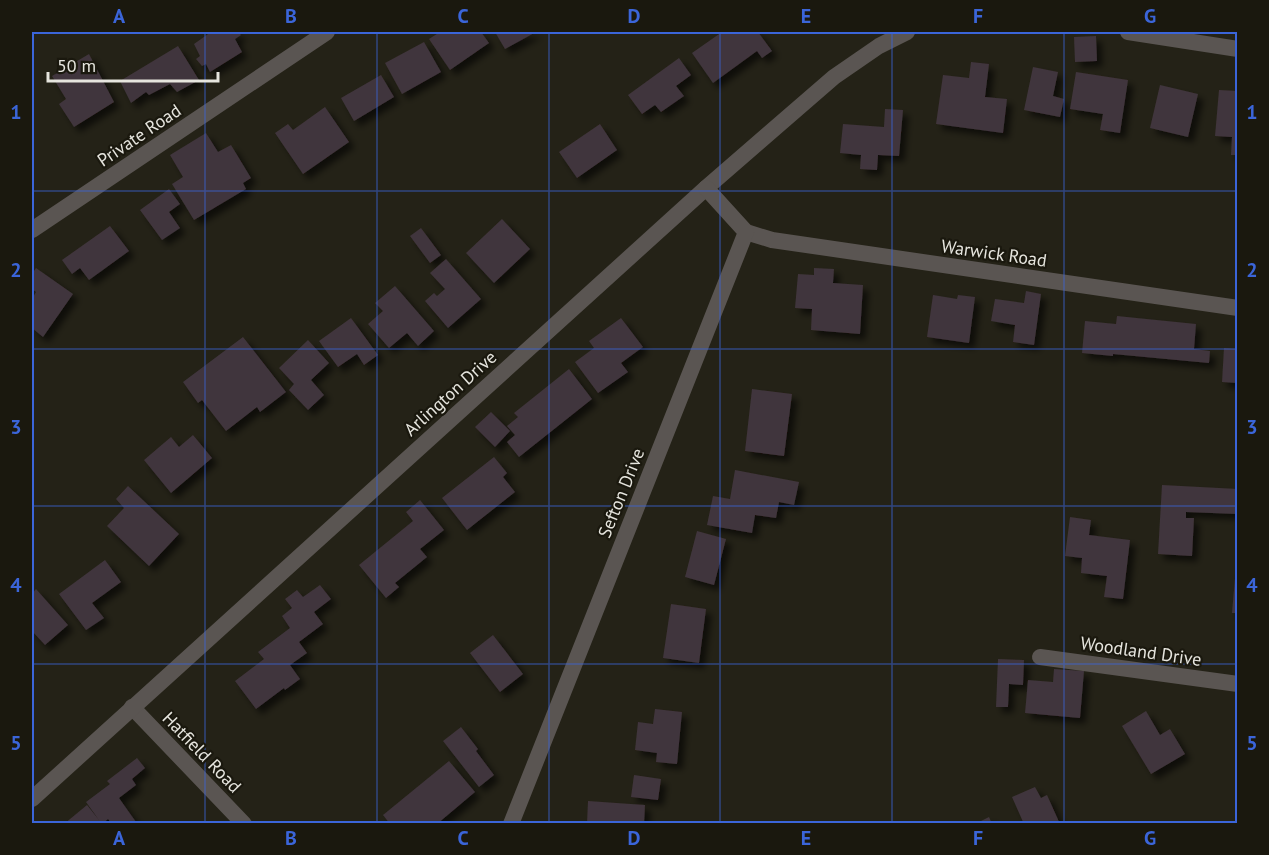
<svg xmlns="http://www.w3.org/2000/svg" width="1269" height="855" viewBox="0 0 1269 855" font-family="'PT Sans',sans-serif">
<defs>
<filter id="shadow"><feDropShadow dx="5.5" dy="5.5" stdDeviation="3" flood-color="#0009"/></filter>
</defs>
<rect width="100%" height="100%" fill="#242217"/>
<g fill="#40353c" filter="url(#shadow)">
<polygon points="211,32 238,32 241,35 235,39 242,52 210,72 206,64 202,66 196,59 200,56 194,44"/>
<polygon points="440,32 481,32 489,43 450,70 429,39"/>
<polygon points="495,32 536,32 505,49"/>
<polygon points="722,32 731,32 732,33 734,32 758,32 772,51 762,58 757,51 713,83 692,53"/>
<polygon points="1096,36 1097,61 1075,62 1074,37"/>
<polygon points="424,42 441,72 402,94 385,63"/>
<polygon points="178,46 199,80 177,92 170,84 149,95 146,92 131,103 120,81"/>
<polygon points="89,54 114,102 74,127 59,104 66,99 52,76"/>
<polygon points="679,58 691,75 676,86 684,96 661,112 655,105 642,114 628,95"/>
<polygon points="971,62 989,64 985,97 1007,99 1003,133 936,124 943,75 969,78"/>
<polygon points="1033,67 1058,72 1053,96 1064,99 1060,117 1024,110"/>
<polygon points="1076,72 1128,80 1120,133 1100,130 1103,114 1070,109"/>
<polygon points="381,75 394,97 354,121 341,98"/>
<polygon points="1160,85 1198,94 1188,137 1150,128"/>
<polygon points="1219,90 1238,91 1238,155 1231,155 1232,137 1215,136"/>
<polygon points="325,107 349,142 303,174 275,133 288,124 293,130"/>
<polygon points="885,109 903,110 899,156 878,155 877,170 860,169 861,155 840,153 843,124 884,127"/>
<polygon points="600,124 617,150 577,178 559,152"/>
<polygon points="206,133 218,152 231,145 251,178 243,183 246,189 194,220 172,184 183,177 170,155"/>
<polygon points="169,189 180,204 169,212 180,228 162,240 140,210"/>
<polygon points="502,219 530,249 494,283 466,253"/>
<polygon points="110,226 129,251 89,280 80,268 72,274 62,260"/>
<polygon points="421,228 441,255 430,263 410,236"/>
<polygon points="446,259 481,299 448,328 425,301 434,293 437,296 445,289 430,273"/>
<polygon points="36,268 73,294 43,337 32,328 32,299 36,292 32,289 32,274"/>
<polygon points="814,268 834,269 833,283 863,285 860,334 811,330 812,309 795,308 798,274 814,275"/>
<polygon points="395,286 434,331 418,346 407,333 389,348 368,324 383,311 375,303"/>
<polygon points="1026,291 1041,294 1034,345 1013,342 1015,325 991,321 995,299 1024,303"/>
<polygon points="933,295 957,299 958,295 975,297 969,343 927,337"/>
<polygon points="1117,316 1196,324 1194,349 1210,351 1209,363 1113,354 1113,356 1082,353 1085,321 1116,324"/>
<polygon points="351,318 378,355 364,365 357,354 338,367 319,341"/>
<polygon points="621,318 643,347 621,363 628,372 598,393 575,362 594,348 589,341"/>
<polygon points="243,337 286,392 260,412 257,407 226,431 202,400 198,403 183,382"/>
<polygon points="308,340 329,363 311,380 324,395 308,410 289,390 294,384 279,368"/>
<polygon points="1224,348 1238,349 1238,383 1222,382"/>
<polygon points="569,369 592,399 519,457 507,442 515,435 507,426 518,417 514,413"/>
<polygon points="752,389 792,394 784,456 745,451"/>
<polygon points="491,412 510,431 495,447 475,427"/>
<polygon points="193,435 212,458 171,493 144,460 171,437 179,447"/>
<polygon points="494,457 507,473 503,477 515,492 467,530 442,498"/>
<polygon points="735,470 799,482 794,505 779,502 776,518 755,515 752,533 707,525 713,496 730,499"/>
<polygon points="1162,485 1238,489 1238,514 1186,512 1186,518 1194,518 1192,556 1158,554"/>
<polygon points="128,486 179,534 149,566 107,526 124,508 116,499"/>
<polygon points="420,500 444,530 420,549 427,557 395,583 399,587 386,598 359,565 413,521 406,512"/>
<polygon points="1070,517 1091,520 1089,535 1130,540 1123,599 1104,597 1107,576 1081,573 1082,558 1065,556"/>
<polygon points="697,531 726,539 714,585 685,577"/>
<polygon points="105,560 121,582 92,603 104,618 86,630 59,594"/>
<polygon points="1235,578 1238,578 1238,613 1232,613"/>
<polygon points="320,585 331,599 314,612 323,624 299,642 307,653 290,665 300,679 285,690 284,688 256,709 235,681 264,659 258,652 290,628 282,616 292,608 285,599 297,590 303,597"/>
<polygon points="36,589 68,625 45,645 33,632 32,634 32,594"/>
<polygon points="671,604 706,609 699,663 663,658"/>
<polygon points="493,635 523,674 500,692 470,653"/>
<polygon points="998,659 1024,660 1023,685 1009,684 1008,707 996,707"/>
<polygon points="1054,669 1084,671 1080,718 1025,713 1028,680 1053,682"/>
<polygon points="655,709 682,712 677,764 656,762 657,753 635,750 638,722 653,724"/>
<polygon points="1146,711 1160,735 1170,729 1185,754 1151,774 1122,726"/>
<polygon points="461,727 478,749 476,751 494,775 479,787 443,741"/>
<polygon points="137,758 145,768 132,779 136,785 119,798 136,822 134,824 112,824 108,819 102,824 64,824 87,805 99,820 86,802 110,784 107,781"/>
<polygon points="449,761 475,792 437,824 390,824 383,815"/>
<polygon points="634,775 661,779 658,800 631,797"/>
<polygon points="1035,787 1041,798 1047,795 1060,824 1024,824 1012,797"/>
<polygon points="588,801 645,805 644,824 587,824"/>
<polygon points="989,817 992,824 975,824"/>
</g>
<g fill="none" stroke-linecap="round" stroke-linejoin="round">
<g stroke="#5a5552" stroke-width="16">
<polyline points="1128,32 1238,49"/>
<polyline points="32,230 327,32"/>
<polyline points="746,232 772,240 1238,308"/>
<polyline points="1040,657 1238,684"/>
<polyline points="132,707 244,824"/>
<polyline points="32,799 706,188 834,77 879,46 907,32"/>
<polyline points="511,824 746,232 706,188"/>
</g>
</g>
<path fill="none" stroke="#3b65d9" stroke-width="1.5" stroke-opacity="0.55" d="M205,32v792M377,32v792M549,32v792M720,32v792M892,32v792M1064,32v792M32,191h1206M32,349h1206M32,506h1206M32,664h1206"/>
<g text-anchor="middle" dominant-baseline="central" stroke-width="4.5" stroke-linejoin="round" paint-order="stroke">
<g font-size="18" fill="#e6e5de" stroke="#1a180e">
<text transform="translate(139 135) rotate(-34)">Private Road</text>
<text transform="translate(994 253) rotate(8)">Warwick Road</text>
<text transform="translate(450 393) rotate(-42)">Arlington Drive</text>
<text transform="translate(621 493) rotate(-68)">Sefton Drive</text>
<text transform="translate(1141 651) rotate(8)">Woodland Drive</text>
<text transform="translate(202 752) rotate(46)">Hatfield Road</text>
</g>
</g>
<rect width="1269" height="855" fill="none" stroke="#1a180e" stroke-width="66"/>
<path d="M48 72v9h170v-9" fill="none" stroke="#e6e5de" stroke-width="3"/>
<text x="57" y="72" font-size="18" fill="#e6e5de" stroke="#1a180e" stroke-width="4.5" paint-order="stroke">50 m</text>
<rect x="33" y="33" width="1203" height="789" fill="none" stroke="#3b65d9" stroke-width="2"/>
<g font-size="20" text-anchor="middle" font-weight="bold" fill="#3b65d9">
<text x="119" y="23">A</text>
<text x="291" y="23">B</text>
<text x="463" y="23">C</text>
<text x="634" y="23">D</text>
<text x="806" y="23">E</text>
<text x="978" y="23">F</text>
<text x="1150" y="23">G</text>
<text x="16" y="119">1</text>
<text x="1252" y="119">1</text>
<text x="16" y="277">2</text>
<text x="1252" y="277">2</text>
<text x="16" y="434">3</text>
<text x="1252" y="434">3</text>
<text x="16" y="592">4</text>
<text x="1252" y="592">4</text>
<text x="16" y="750">5</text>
<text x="1252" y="750">5</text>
<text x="119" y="845">A</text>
<text x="291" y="845">B</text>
<text x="463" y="845">C</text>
<text x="634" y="845">D</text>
<text x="806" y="845">E</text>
<text x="978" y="845">F</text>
<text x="1150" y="845">G</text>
</g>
</svg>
